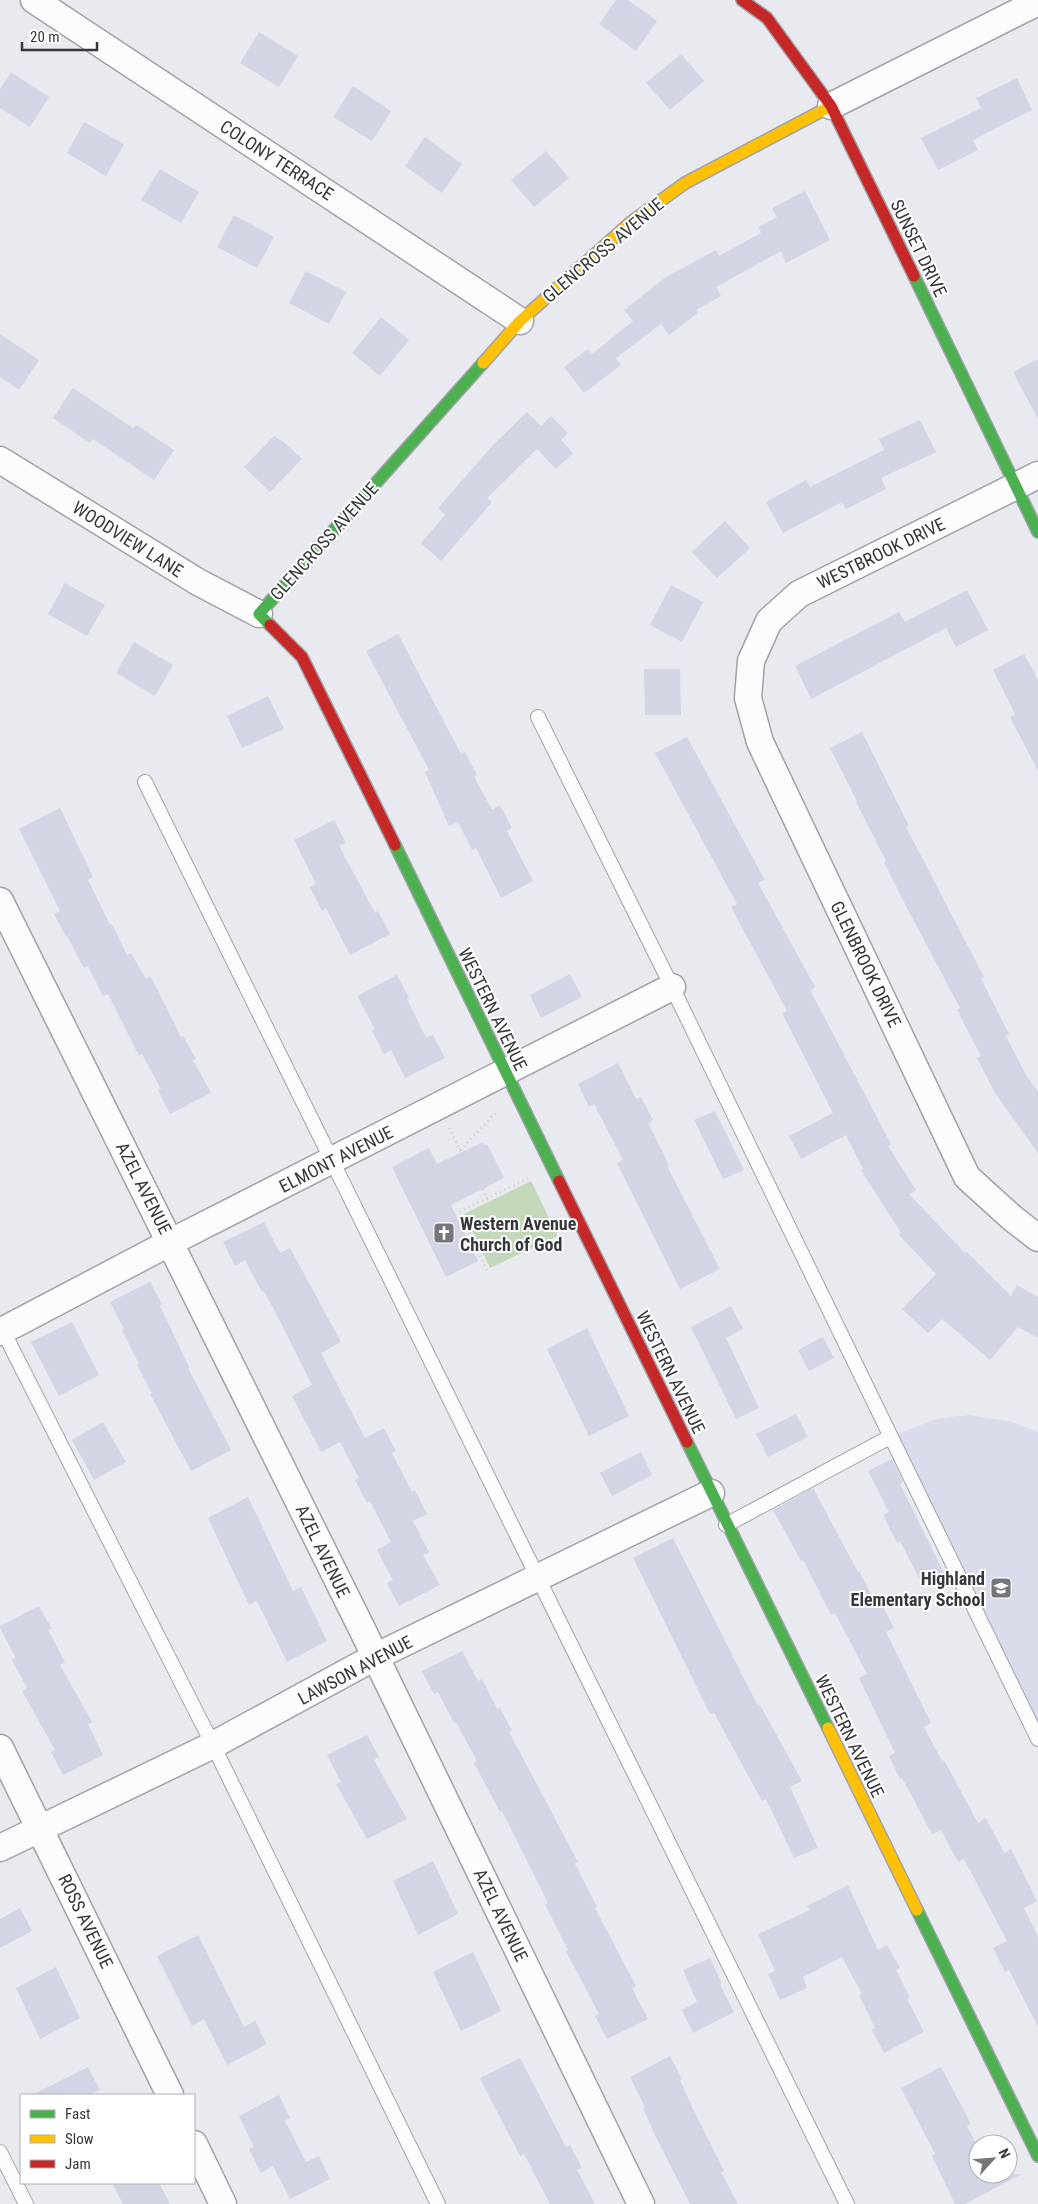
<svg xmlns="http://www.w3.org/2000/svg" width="1038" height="2204" viewBox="0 0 1038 2204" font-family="'Roboto Condensed',sans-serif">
<rect width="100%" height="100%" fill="#e8eaf0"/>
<polygon fill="#d9ddeb" points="968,1415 1009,1421 1038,1432 1038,1739 890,1437 936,1419"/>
<polygon fill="#c3d7bb" points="531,1181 558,1236 490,1268 464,1214"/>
<g fill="#d2d5e3">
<polygon points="616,0 628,0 657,21 636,51 599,24"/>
<polygon points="259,32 298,56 279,87 240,63"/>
<polygon points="681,54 704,81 670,110 646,83"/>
<polygon points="11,72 49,97 30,127 0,108 0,89"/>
<polygon points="1017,78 1032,110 973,140 978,150 938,170 921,138 981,108 976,98"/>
<polygon points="353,86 391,111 372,141 333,117"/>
<polygon points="84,122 124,144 106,176 67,153"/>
<polygon points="425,137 462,164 442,193 405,166"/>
<polygon points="546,151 569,178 534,207 511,180"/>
<polygon points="160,169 199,192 181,223 141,200"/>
<polygon points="805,191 830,240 786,263 781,251 716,287 721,296 696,310 698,313 669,335 661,324 616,358 621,365 584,393 564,367 588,349 592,354 633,321 624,310 666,277 716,250 719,256 761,233 758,227 777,217 772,208"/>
<polygon points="234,215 274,237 257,268 217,247"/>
<polygon points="306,271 346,292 329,324 289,303"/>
<polygon points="381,317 409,340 380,376 352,353"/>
<polygon points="0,334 39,360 19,390 0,377"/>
<polygon points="1038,359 1038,419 1013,372"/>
<polygon points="73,388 133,428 136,425 174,450 154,480 93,439 90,443 53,418"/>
<polygon points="527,412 541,426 551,416 568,433 561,440 573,453 556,469 537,449 487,498 492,502 441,561 421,543 445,515 438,508 492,446"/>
<polygon points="920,420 936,452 881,478 886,489 846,509 842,502 783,533 766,502 806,480 810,487 884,450 879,439"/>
<polygon points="274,436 285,443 302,459 270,492 244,467"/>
<polygon points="725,521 750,548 717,578 692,552"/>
<polygon points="65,583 105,605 87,636 48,614"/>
<polygon points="671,585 703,602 682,642 650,625"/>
<polygon points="967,590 988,630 956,647 946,628 811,699 795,666 899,612 905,622"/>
<polygon points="398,634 461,754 465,752 477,775 474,776 492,810 500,805 512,828 507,831 533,881 501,898 476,848 472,850 458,822 449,826 425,772 429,770 366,651"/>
<polygon points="134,642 173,665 155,696 116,673"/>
<polygon points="1024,654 1038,680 1038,771 1010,717 1015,714 993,670"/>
<polygon points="644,669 680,669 681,715 645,715"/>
<polygon points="268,696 284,729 242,748 227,716"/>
<polygon points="862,732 909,826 906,827 984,977 981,979 1009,1034 1006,1036 1027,1077 1038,1091 1038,1153 995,1093 977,1058 981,1056 957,1010 960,1008 907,908 884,862 886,861 856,802 857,801 830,748"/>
<polygon points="687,737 765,880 758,883 815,987 810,990 891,1144 888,1146 916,1190 909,1194 965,1253 966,1251 1011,1296 1017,1285 1038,1297 1038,1338 1018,1327 990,1360 942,1319 928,1333 902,1309 936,1274 899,1235 901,1233 861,1170 863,1169 846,1135 801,1159 789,1136 833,1113 782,1013 787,1011 731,907 737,904 655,753"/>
<polygon points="60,808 93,877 88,880 110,925 112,924 127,955 131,953 146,979 151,977 181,1037 183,1036 196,1059 193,1060 211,1093 170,1114 158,1090 161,1089 142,1054 139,1056 108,994 103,996 88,966 84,968 67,936 66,937 54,914 60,911 19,829"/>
<polygon points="334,820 346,843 339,846 375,913 378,911 390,934 350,955 326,908 322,911 310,887 316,884 294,840"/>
<polygon points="570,974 582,997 541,1018 530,995"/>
<polygon points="397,975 409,998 407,999 426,1038 433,1035 445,1058 405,1078 391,1050 384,1054 372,1031 375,1029 357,996"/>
<polygon points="618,1063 636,1099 641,1097 653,1120 648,1123 669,1165 667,1166 720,1269 680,1289 617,1163 623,1160 594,1104 589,1107 578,1084"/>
<polygon points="715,1111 744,1170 723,1179 694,1120"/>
<polygon points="483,1142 484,1145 487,1144 504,1178 451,1205 478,1261 446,1277 392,1167 429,1148 437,1164"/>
<polygon points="264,1222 280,1253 290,1248 341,1342 321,1353 365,1438 384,1428 396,1451 392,1453 412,1492 415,1490 427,1514 413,1521 429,1552 423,1555 440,1585 399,1606 387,1583 393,1580 377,1550 391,1542 370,1501 367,1503 355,1480 359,1478 340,1442 321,1452 292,1396 312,1385 280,1321 264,1291 262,1292 245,1260 235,1266 223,1242"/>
<polygon points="150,1282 162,1304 160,1306 189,1367 188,1368 231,1450 191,1471 150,1394 152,1394 137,1365 139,1364 122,1330 124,1329 110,1302"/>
<polygon points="731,1306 743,1329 726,1338 759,1408 736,1419 691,1327"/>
<polygon points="72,1322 99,1375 59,1396 31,1342"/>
<polygon points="587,1328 629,1416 589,1436 547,1349"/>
<polygon points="823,1337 834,1358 809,1371 798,1350"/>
<polygon points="796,1414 808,1437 768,1457 756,1434"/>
<polygon points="103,1422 126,1462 94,1480 72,1440"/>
<polygon points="641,1452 652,1475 612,1496 600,1473"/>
<polygon points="892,1459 903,1482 900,1484 945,1575 923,1586 900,1541 897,1543 883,1515 889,1512 868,1471"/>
<polygon points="813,1488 858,1572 859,1571 878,1607 882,1605 894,1628 886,1632 931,1723 924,1727 942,1761 944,1760 978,1823 986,1818 1004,1853 1011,1849 1037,1901 1024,1908 1038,1937 1038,2027 1009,1970 1005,1972 993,1948 1007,1941 964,1859 958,1862 941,1830 932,1834 902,1778 900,1779 889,1756 895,1753 859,1678 867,1674 835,1613 831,1615 803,1560 801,1561 773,1510"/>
<polygon points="248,1497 293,1591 301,1587 327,1641 287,1662 257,1601 249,1605 208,1518"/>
<polygon points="673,1538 758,1706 760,1705 802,1781 790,1787 818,1848 794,1858 766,1799 762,1801 714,1713 710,1714 633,1558"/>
<polygon points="39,1606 52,1629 48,1630 65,1662 60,1665 92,1722 88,1724 103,1755 63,1775 51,1752 55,1750 22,1691 27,1688 12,1660 16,1658 0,1628 0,1626"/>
<polygon points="462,1651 478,1681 482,1679 497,1709 500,1708 512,1731 509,1732 578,1862 575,1864 597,1907 595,1908 636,1986 632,1988 648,2019 607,2039 595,2016 599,2014 566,1951 568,1950 545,1904 548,1903 502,1811 500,1812 474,1763 477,1761 456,1722 454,1723 438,1692 434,1694 422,1671"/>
<polygon points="367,1735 379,1757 374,1760 407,1819 367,1839 336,1784 341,1782 327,1755"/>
<polygon points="433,1861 458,1914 418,1935 393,1881"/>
<polygon points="848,1885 878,1950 887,1945 900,1968 896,1970 910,1998 907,1999 924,2032 884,2053 872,2030 875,2028 859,1995 862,1994 842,1957 803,1977 807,1988 780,2000 768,1974 775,1971 758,1934 810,1910 807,1906"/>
<polygon points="20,1908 32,1931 0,1948 0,1919"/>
<polygon points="198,1935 244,2027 255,2021 267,2044 227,2065 204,2019 192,2026 157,1956"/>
<polygon points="473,1952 501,2011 461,2031 433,1972"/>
<polygon points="710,1958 722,1984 720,1985 734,2012 693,2033 682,2010 697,2002 683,1970"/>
<polygon points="56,1967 80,2018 40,2039 16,1988"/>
<polygon points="670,2056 682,2079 680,2080 694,2111 724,2171 721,2172 738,2204 690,2204 656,2137 643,2108 645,2107 630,2077"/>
<polygon points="520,2058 566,2147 570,2145 582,2168 577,2170 595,2204 550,2204 524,2154 520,2156 492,2102 480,2078"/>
<polygon points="88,2067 100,2090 89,2095 32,2095"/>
<polygon points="941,2067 971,2124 967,2126 978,2147 978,2174 1022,2174 965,2204 955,2204 932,2156 935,2154 901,2088"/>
<polygon points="279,2095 290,2118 285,2121 306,2162 319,2156 330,2179 290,2199 273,2166 261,2173 249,2149 254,2147 239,2116"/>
<polygon points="112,2183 159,2183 170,2204 123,2204"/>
</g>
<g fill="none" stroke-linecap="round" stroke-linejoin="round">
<g stroke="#a0a2a7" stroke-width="16">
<g id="lane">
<polyline points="538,717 672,987 1038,1739"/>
<polyline points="145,782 847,2204"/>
<polyline points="0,1325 213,1745 438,2204"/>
<polyline points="726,1525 890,1437"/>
<polyline points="0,2152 26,2204"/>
</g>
</g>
<g stroke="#a0a2a7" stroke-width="29">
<g id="street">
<polyline points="34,0 520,321"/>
<polyline points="831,106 1038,2"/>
<polyline points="0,460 198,582 259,614"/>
<polyline points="1038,475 799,594 769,621 751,661 748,698 760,742 967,1177 1011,1217 1038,1238"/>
<polyline points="0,901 363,1631 641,2204"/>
<polyline points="0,1332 171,1242 672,987"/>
<polyline points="0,1748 170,2095"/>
<polyline points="0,1848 213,1745 375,1657 711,1493"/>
<polyline points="194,2144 223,2204"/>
</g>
</g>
<g stroke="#a0a2a7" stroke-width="14">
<g id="fast">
<polyline points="914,276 1038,532"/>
<polyline points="270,625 259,614 483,363"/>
<polyline points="395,845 559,1181"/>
<polyline points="687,1442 828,1728"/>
<polyline points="917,1910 1038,2156"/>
</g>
</g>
<g stroke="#a0a2a7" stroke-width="14">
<g id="slow">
<polyline points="483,363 520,321 630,223 685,183 831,106"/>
<polyline points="828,1728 917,1910"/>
</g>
</g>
<g stroke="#a0a2a7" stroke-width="14">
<g id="jam">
<polyline points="742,0 767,18 831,106 914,276"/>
<polyline points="270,625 302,657 395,845"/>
<polyline points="559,1181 687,1442"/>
</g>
</g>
<g stroke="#cacbcd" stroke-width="3" stroke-dasharray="1 4" stroke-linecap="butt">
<polyline points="449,1128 463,1157"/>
<polyline points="460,1150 496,1113"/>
<polyline points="483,1189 487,1199"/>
<polyline points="487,1270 459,1212 529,1178"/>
</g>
<use href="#lane" stroke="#fcfcfd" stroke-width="14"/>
<use href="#street" stroke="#fcfcfd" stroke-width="26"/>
<use href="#fast" stroke="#4caf50" stroke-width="11"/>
<use href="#slow" stroke="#ffc107" stroke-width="11"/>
<use href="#jam" stroke="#c62828" stroke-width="11"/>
</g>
<defs>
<g id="church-square" transform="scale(1.125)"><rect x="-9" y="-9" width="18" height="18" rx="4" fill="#74767a" stroke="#fff"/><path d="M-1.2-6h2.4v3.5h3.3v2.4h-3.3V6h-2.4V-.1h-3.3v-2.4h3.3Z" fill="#fff"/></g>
<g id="school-square" transform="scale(1.125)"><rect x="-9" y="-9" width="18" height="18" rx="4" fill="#74767a" stroke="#fff"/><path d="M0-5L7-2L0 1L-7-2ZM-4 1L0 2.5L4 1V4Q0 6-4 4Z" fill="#fff"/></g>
</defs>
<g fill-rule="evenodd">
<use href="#church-square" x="444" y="1233"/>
<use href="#school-square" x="1001" y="1588"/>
</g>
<g text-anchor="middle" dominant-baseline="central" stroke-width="4" stroke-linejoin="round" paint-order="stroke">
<g font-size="18" fill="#35373b" stroke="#fff">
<text transform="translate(277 160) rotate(33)">COLONY TERRACE</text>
<text transform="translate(919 248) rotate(64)">SUNSET DRIVE</text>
<text transform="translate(603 250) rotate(-40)">GLENCROSS AVENUE</text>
<text transform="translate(128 539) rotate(32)">WOODVIEW LANE</text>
<text transform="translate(324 541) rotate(-48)">GLENCROSS AVENUE</text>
<text transform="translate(881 553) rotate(-26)">WESTBROOK DRIVE</text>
<text transform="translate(866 964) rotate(64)">GLENBROOK DRIVE</text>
<text transform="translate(493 1009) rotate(64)">WESTERN AVENUE</text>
<text transform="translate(336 1159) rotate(-27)">ELMONT AVENUE</text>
<text transform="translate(144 1188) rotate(63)">AZEL AVENUE</text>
<text transform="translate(671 1372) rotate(64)">WESTERN AVENUE</text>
<text transform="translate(323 1551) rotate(64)">AZEL AVENUE</text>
<text transform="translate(355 1670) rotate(-28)">LAWSON AVENUE</text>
<text transform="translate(850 1736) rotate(64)">WESTERN AVENUE</text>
<text transform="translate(501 1915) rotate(64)">AZEL AVENUE</text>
<text transform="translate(86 1921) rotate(64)">ROSS AVENUE</text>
</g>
<g font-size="18" font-weight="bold" fill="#35373b" stroke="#fff" text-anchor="start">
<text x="460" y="1223">Western Avenue<tspan x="460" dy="21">Church of God</tspan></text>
<text x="985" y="1578" text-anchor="end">Highland<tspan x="985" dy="21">Elementary School</tspan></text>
</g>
</g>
<rect x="20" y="2094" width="175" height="90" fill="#ffffff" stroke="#aeafb1"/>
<rect x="30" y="2110" width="25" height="8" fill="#4caf50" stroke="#aeafb1"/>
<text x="65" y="2119" font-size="15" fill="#35373b">Fast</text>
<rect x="30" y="2135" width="25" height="8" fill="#ffc107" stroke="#aeafb1"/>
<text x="65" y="2144" font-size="15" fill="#35373b">Slow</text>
<rect x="30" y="2160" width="25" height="8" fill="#c62828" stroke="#aeafb1"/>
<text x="65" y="2169" font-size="15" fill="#35373b">Jam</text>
<g transform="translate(993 2159) rotate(64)"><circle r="24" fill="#ffffff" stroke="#aeafb1"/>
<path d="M0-4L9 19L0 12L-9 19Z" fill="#74767a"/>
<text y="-8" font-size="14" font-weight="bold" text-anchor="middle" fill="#35373b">N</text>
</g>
<path d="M22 42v8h75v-8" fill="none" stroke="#35373b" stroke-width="2.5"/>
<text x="30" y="42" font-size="15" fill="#35373b" stroke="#ffffff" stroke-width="4" paint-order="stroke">20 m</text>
</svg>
